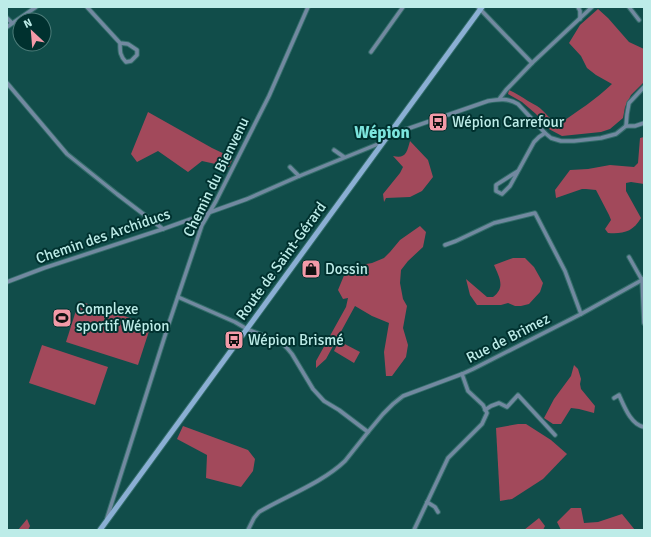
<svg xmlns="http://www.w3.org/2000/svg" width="651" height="537" viewBox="0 0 651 537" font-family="Signika,sans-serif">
<rect width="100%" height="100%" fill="#114d4a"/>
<g fill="#a2495b">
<path d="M598,9l10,9 21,24 15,7v33l-13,13 -6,12 -2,11 -13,11 -9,3 -39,4 -15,-8 -11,-14 -14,-12 -14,-8 1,-4c7,3 13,7 19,11 3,2 6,3 9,5 8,5 13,15 22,18 19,-13 36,-24 53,-40l-16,-9 -9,-7 -6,-12 -12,-13 11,-18z"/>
<polygon points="148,112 212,148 233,158 229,167 202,161 188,172 158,151 137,162 131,154"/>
<path d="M644,137v47l-13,-2 -5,1v8l15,27c-8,14 -18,16 -33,15l-3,-4 6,-9 -2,-5 -13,-25 -10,-1h-4l-26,9 -1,-8 15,-20 18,-1 22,-4 24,2 4,-4 2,-25z"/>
<path d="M410,141l18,19 5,17 -11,14 -12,6 -24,1 -2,4 -1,-8 17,-21 3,-6 -10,-11c13,3 14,-4 17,-15z"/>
<polygon points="420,226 426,232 423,247 408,261 401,270 400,283 403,299 407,306 403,328 408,345 406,357 392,376 386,376 384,352 389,323 372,316 355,306 326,359 316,368 316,361 346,307 348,298 343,299 338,290 345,273 333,270 372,263 384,258 390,252 400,240"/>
<path d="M513,258h12l9,9 9,16 -3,9 -11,12 -8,2h-6l-7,-3 -7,2h-24l-7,-10 -4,-16 21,18h6c13,-10 6,-20 1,-32z"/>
<polygon points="79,301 151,325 138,365 66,342"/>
<polygon points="339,341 360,352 354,363 334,351"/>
<polygon points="42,345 108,367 95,405 29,383"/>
<polygon points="574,365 578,369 581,379 580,384 581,389 595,406 594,413 579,409 571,408 561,424 553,424 544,418 554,399 571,376"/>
<polygon points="518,424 526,424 551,440 567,454 543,479 512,499 500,501 496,428"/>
<polygon points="183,426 248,450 255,459 253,471 241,487 206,478 207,455 177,439"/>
<polygon points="571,508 581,508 584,523 598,522 622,514 635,530 561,530 557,522"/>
<polygon points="539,518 545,526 543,530 524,530"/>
<polygon points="27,519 30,526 28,530 18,530"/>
</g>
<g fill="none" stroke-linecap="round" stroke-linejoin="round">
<g stroke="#336d6a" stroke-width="5.5">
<g id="street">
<path d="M87,7l33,36 8,1 9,6v5l-6,6 -5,1c-6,-6 -6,-10 -6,-19"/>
<polyline points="478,7 532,63"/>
<polyline points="578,7 580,11 580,19"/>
<polyline points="629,7 639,20"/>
<polyline points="7,18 12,23"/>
<polyline points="7,27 36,7"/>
<polyline points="371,52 403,7"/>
<polyline points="7,83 67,154 117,194 163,229"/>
<polyline points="500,98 506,90 532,63 592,7"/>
<polyline points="626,126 627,114 629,103 644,87"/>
<path d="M393,129l6,2 8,-2 81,-28c11,-2 20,-3 30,3l27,29 6,5 10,3h13l27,-3 15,-4 10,-8h9l9,-3"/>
<polyline points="334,150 344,157"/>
<polyline points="290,167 299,176"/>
<polyline points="518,171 496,185 496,191 502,194 510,186 534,142 539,137 545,133"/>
<polyline points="445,245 456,241 494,223 535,213 565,271 581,314"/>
<polyline points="629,257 642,280 644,323"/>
<polyline points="7,282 44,268 163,229 247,199 297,177 383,142"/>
<polyline points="178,297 235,322 247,329 282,343 287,348 292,354 313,389 324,401 339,410 368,432"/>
<path d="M614,398l5,-3c5,11 12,30 25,32"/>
<polyline points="485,410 491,406 499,403 507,407 518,395 555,435"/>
<polyline points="427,502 435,507 438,512"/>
<polyline points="107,518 169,323 202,225 216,201 269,96 308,7"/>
<path d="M248,530l6,-12 5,-6c27,-16 63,-29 86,-51l23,-29 15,-18 10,-10 10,-8 59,-22"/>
<polyline points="414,530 448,458 482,424 487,413 483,405 468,391 462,374 473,369 581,314 642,280 644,278"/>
</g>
</g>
<g stroke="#336d6a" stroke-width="7">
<polyline id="secondary" points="100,530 482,7"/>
</g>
<use href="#street" stroke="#7289a0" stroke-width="3.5"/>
<use href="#secondary" stroke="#8bafd4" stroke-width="5"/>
</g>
<defs>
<g id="bus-square" transform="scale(1)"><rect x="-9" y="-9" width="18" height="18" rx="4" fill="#f39aa8" stroke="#00312f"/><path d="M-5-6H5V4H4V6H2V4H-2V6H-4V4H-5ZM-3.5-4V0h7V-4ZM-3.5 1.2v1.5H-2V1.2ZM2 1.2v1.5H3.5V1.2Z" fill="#111"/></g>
<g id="shop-square" transform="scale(1)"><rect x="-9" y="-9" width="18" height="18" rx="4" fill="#f39aa8" stroke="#00312f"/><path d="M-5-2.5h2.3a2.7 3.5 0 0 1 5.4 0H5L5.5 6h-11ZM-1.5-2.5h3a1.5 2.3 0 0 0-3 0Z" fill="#111"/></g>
<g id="stadium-square" transform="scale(1)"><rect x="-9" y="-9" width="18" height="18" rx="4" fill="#f39aa8" stroke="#00312f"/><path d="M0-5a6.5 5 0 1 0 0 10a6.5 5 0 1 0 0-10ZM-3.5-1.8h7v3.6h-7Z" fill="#111"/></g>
</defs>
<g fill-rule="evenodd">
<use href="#bus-square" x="438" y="122"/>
<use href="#shop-square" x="311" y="269"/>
<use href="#stadium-square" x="62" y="318"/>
<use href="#bus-square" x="234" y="340"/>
</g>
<g text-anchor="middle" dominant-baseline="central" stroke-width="4" stroke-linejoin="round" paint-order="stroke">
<g font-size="15" fill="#bdece8" stroke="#00312f" text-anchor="start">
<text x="452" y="122">Wépion Carrefour</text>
<text x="325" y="269">Dossin</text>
<text x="76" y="309">Complexe<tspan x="76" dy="17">sportif Wépion</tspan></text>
<text x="248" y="340">Wépion Brismé</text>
</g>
<g font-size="15" fill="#bdece8" stroke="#00312f">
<text transform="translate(216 177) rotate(-64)">Chemin du Bienvenu</text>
<text transform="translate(103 236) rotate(-19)">Chemin des Archiducs</text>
<text transform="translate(281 261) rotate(-54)">Route de Saint-Gérard</text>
<text transform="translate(508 338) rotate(-27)">Rue de Brimez</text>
</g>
<g font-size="17" font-weight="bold" fill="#7ce4dd" stroke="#00312f">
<text x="382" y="132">Wépion</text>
</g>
</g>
<rect width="651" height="537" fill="none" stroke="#bdece8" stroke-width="16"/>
<g transform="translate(32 32) rotate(334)"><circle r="19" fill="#00312f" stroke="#4c7c79"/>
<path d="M0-3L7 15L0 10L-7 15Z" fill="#f39aa8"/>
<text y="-6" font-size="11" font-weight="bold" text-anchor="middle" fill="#bdece8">N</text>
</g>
</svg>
